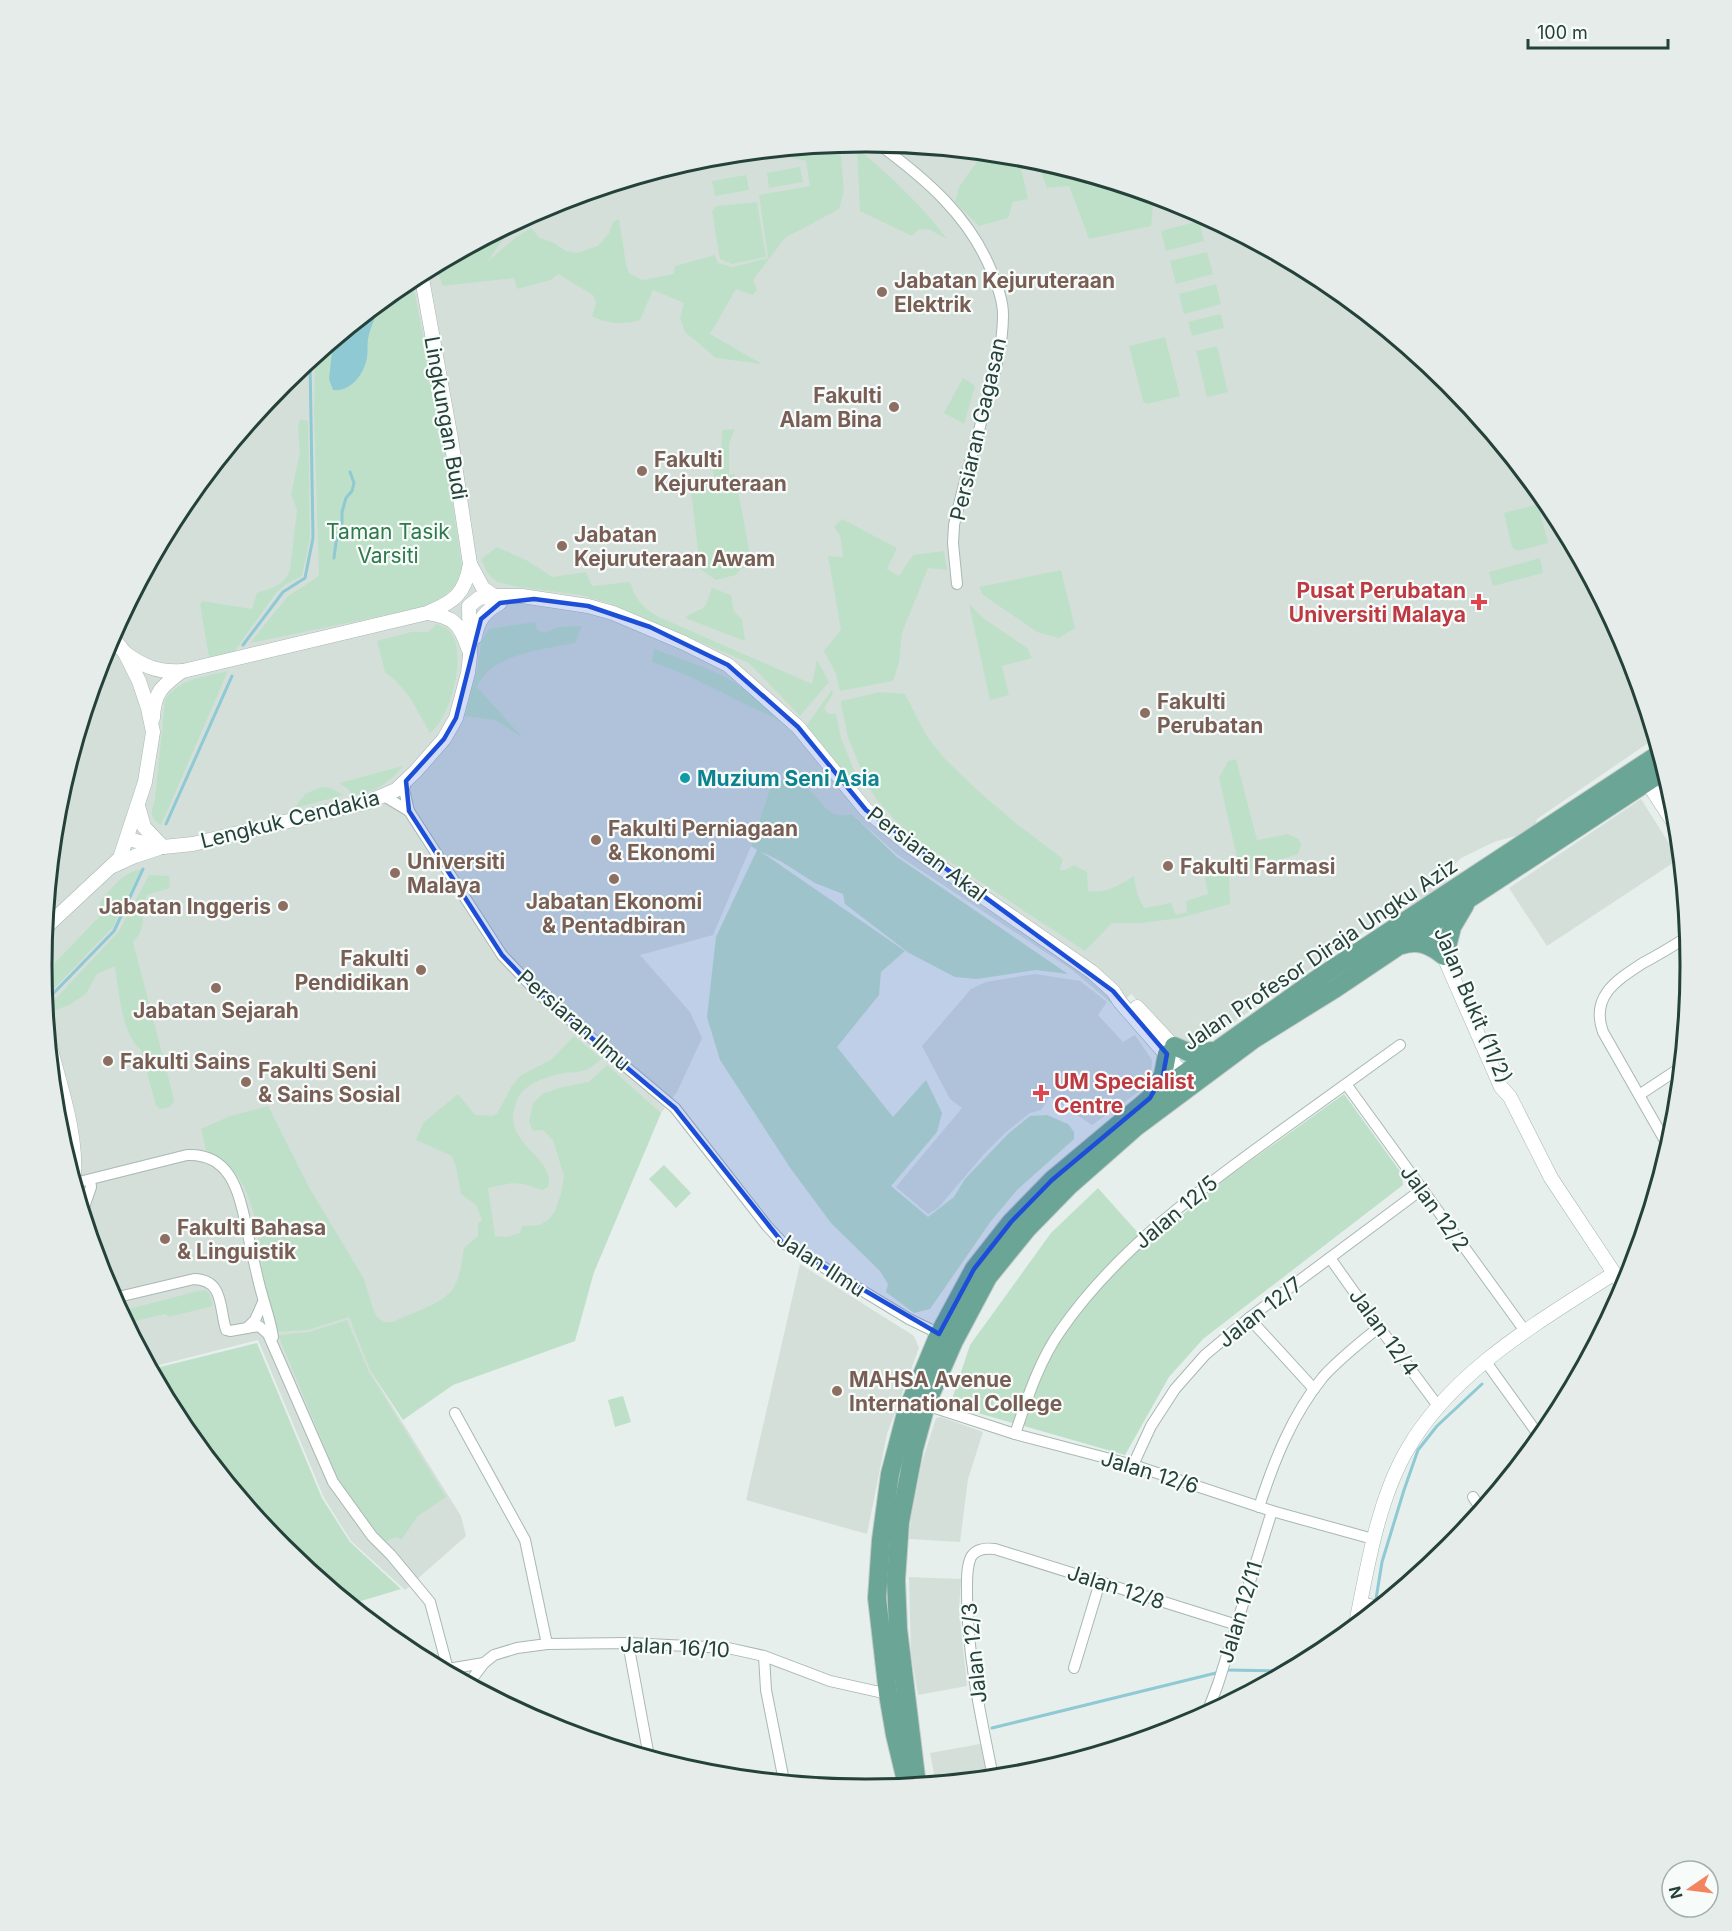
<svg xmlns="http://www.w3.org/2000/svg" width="1732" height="1931" viewBox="0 0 1732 1931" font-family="Inter,sans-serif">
<rect width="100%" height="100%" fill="#e6efeb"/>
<g fill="#d4dfda">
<polygon points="866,142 1027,157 1182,204 1324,281 1449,383 1551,508 1627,650 1654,739 1537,819 1535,826 1527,833 1494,842 1461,858 1451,868 1444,888 1429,900 1392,912 1197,1048 1179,1042 1131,994 1117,1008 1071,969 899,856 852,814 842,817 830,812 809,790 788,776 770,788 751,846 713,935 640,955 690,1012 702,1038 677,1092 661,1113 594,1272 371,1372 461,1516 466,1536 405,1590 351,1541 324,1498 258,1340 151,1367 105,1281 58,1126 42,965 58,804 105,650 181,507 284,383 408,280 551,204 706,157"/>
<polygon points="1641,799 1679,859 1547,946 1509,888"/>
<polygon points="1035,974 1080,981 1107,1002 1098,1015 1123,1042 1135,1035 1152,1060 1151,1075 1143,1089 1092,1125 1050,1097 1041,1110 1030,1113 1006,1132 984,1154 938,1208 928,1214 896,1187 962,1108 950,1099 922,1046 971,989 986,982"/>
<polygon points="800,1264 914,1336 919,1348 887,1434 867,1534 746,1500"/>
<polygon points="941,1417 983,1432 968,1479 960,1542 909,1539 911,1518 922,1462 936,1418"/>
<polygon points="909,1577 961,1579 959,1610 967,1686 918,1695 911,1654"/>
<polygon points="980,1744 987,1778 936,1783 930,1753"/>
</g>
<g fill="#bfe0c8">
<path d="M840,144l4,48 -5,17 -54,29 -32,42 4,10 -4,5 -17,-6 -26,45 52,30 -46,-6 -31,-26 -5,-14 4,-15 -31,-13 -13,30c-15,5 -35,4 -48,-4l4,-13 -3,-8 -35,-21 -7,6 -34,9 -3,-11 -71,8 -7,-18 27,-12 7,-8 45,-25 -28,39 28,-24 16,-10 9,10 14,5 12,8 10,2 22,-7 11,-13 4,-11 6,-3 7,45 3,9 13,7 32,-6 1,-8 40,-11 3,8 14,4 36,-9 -9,-63 51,-9 -4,-25 -19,-5 -7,-6z"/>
<path d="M857,148c33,28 64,56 90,91l-19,-10 -10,1 -6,6 -52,-25z"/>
<polygon points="983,153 1027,157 1154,196 1151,226 1089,239 1069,186 1047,188 1037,162 1021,169 1028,199 1013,202 1008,218 979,226 955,202 959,187"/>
<polygon points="800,167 803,182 769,188 767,173"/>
<polygon points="746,175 749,190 715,196 712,181"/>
<polygon points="757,202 766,257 732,264 720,259 712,211 716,206"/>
<polygon points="1199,221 1204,241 1166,251 1161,231"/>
<polygon points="1207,252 1213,274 1176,284 1170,261"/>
<path d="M412,279l31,159 20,136c-10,17 -20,24 -38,33l-175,36 38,-47 31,-20 -5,-164 1,-55z"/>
<polygon points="1216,284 1221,304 1184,314 1179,294"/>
<polygon points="1221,314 1224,328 1192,336 1188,322"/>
<polygon points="1165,337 1180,396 1147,404 1143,401 1129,346"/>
<polygon points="1217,346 1228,392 1207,397 1196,351"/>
<polygon points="963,378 975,386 964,424 944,413"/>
<path d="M300,419l8,2 2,117 -8,38 -17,9 -9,8 -42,59 -25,6 -9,-54 3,-3 49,8 5,-16c16,-5 26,-7 33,-23l7,-60 -6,-16 9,-42 -2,-25z"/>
<polygon points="735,429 729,444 729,475 735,474 752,566 741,569 735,575 716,580 700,569 690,481 714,478 712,461 721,459 722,430"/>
<polygon points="1538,504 1548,543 1518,551 1512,547 1504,513"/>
<polygon points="842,519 897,548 887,569 899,576 913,555 944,551 947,570 928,568 902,633 899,663 893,681 840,691 836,674 824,651 841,630 828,556 843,557 840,535 834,527"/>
<path d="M497,547l31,14 24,16 34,-5 6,14 38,-4c6,18 13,26 29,35l153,67 5,-24 12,22 -29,34 -51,-53 -138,-59 -30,-9 -63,-8 -21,-5 -9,-8 -7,-15z"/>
<polygon points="1540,558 1543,573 1493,586 1489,572"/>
<polygon points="1061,570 1075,628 1059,638 1037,632 983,595 979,587"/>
<path d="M712,588l19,7 3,17 8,7 3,22 -60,-23c6,-6 15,-7 19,-11 4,-4 5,-13 8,-19z"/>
<polygon points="969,604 983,618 1027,648 1032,658 1002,666 1009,695 990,700"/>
<path d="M535,622l2,8 8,3 13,-6 24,-1 -7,17c-30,6 -86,11 -98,44l45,50 -27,-17 -30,-4 13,-50 3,-24 8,-13z"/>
<path d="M436,624c4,1 10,3 13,6 20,21 2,88 -19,103l-21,-37 -14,-16 -10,-8 -8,-31 34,-9h18z"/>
<path d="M654,649c26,10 54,18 78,32 18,11 33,25 48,39 -44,-18 -84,-44 -128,-58z"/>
<path d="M228,671l-67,154c-12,-7 -10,-13 -6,-25l10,-100c14,-22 40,-23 63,-29z"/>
<polygon points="832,690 833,694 824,708 828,714 836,714 841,738 860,785 858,791 806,726"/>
<path d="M880,692l25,2 21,41 18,23 33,32 40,34 46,35 -3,11h5l9,-5 13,7 1,19c18,3 31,-6 46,-15l3,17 7,15 27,-5 5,12 11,-3 -1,-11 22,-7 -5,-28 34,-8 -18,-80 9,-17 8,-2 21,81 31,-6 11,5 2,6 -3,9 -69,23 1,27 -50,14 -38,5h-30l-27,28 -171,-113 -19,-18 -18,-20 -11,-18 -18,-45 -7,-32v-4z"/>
<path d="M403,766c-13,16 -29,27 -50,30l-4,-6 -10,-7z"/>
<path d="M788,776c7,4 14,8 20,13 16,13 21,32 44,25l45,43 171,117 -32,-4 -59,9 -22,-2 -46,-24 -64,-49 -2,-10 -28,-11 -33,-21 -22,-11 145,100 -24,21 -2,23 -42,52 56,70 33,-37 16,33 -5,19 -46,54 37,31 26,-20 11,-18 43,-45 22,-18 17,-1 21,9 6,8v7l-57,51 -26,31 -61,88 -16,4 -28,-21 2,-8 -8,-13 -49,-48 -40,-54 -71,-109 -13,-43 9,-80 41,-87 -6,-4 19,-58z"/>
<polygon points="321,787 330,788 344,795 295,808 305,794"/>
<path d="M141,869l-28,58 -66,69 -4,-20 3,-4 52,-54 2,-5v-11c12,-14 22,-29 41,-33z"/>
<path d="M149,875l20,1 1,12 -23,7c-9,21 3,29 -14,47l41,157c-1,8 -6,9 -14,10l-4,-3 -15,-56c-19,-14 -23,-62 -26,-84l-18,8 -11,20 -17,11 -18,7 -2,-6 70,-75z"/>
<path d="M574,1036l28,23c-6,4 -13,11 -20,12 -6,2 -13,1 -19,2 -13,3 -33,9 -42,20 -4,4 -5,11 -7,17 -8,35 42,48 34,77l-6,3 -18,-6 -11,-1 -25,5 7,48 12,1 13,-4 2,-7 18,-1 9,-6 6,-8 6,-17 3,-18 -11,-36 -10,-10 -10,1 -4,-9 4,-19 11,-10 19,-6 26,-5 18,-17 54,48 -67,159 -19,69 -122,44 -50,35 -32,-48 -22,-55 -41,13 -30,2c-4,-13 -8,-26 -12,-40 -8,-37 -6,-83 -28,-115 -8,-12 -20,-20 -32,-27l-5,-21 29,-13 38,-10 42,83 54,90 9,30 4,8 7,5h8c15,-7 50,-18 60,-32 8,-11 10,-29 12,-42l14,-12v-13l4,-3 -6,-15 -15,-11 -5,-27 -4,-11 -36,-16 7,-17 35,-29 17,21 17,1 5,-2 14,-27 9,-11 32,-17z"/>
<polygon points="1344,1094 1402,1174 1403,1185 1203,1339 1169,1377 1125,1455 950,1405 970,1345 1051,1233 1098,1188 1148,1244 1224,1180"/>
<polygon points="664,1165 691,1193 676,1208 649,1179"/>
<polygon points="205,1290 210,1294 213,1306 169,1317 165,1314 127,1323 121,1311 198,1291"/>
<polygon points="347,1320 369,1372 446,1497 418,1516 401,1540 397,1537 387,1541 380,1540 343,1491 278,1335 309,1332"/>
<polygon points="257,1343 322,1498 350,1542 401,1589 351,1604 283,1548 181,1423 152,1369"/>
<polygon points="623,1396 631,1422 615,1427 608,1400"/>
</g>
<path fill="#8ec9d4" d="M381,303c-4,11 -11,24 -13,36 -1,6 0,12 -1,19 -3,16 -16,34 -34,32l-4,-11 4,-37z"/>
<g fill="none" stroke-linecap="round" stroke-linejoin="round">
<g stroke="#8ec9d4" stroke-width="3">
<polyline points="334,558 336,542 342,525 342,512 346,498 352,491 354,483 350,472"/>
<polyline points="243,645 283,592 305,578 313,538 310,361"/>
<polyline points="166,824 232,676"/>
<polyline points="46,1001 114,931 143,869"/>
<polyline points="1376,1599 1382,1562 1404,1490 1418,1450 1437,1426 1482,1384"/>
<polyline points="1226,1670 1286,1671"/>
<polyline points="992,1728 1220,1672"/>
</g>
<g stroke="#a8b8b2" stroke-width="12">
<g id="minor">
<path d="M877,143c49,36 94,74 116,132 5,13 10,26 10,40 0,31 -9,61 -17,90 -11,40 -23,80 -32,120l-1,18 4,41"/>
<polyline points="384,796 409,811 404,790 406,781"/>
<polyline points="409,811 502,955 538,993 675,1108 767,1226 782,1242 909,1319 944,1336"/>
<polyline points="1346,1084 1525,1331"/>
<polyline points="1639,1095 1680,1068"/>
<path d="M1668,1146l-65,-114c-13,-36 14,-52 40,-69 15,-8 30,-17 44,-26"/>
<path d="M75,1183l112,-28c45,-2 52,39 60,74 3,16 7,33 11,50 4,19 12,38 15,58"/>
<polyline points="83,1210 91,1187 90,1180"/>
<polyline points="1330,1258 1379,1327 1438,1406"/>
<path d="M114,1298l80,-19c30,1 25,28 32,51l4,1 29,-5 9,8 65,148 39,54 19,19 39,47 19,71"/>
<polyline points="1249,1318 1314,1389"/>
<polyline points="247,1328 255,1320 263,1302"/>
<polyline points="1486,1362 1540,1437"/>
<polyline points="926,1405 1015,1434 1133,1465 1272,1511 1373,1539"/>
<polyline points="455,1413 525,1540 547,1644"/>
<path d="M1015,1434c12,-35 24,-73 46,-104 54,-78 134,-137 210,-192 43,-31 86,-62 129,-93"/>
<polyline points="1133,1465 1151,1426 1175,1389 1205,1355 1249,1318 1421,1190"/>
<polyline points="1473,1497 1481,1509"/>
<path d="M1259,1507c15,-46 33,-92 64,-130 16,-18 37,-34 56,-50"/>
<polyline points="1360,1602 1378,1606"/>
<polyline points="628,1643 649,1757"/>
<polyline points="764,1656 766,1690 784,1781"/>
<polyline points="1074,1668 1100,1582"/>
<polyline points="448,1669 484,1663"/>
<polyline points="469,1683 484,1663 494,1655 517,1648 547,1644 628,1643 728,1648 764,1656 830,1681 888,1694"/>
<polyline points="1207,1713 1218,1684 1272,1511"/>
<path d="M993,1777c-12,-60 -26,-122 -26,-183 0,-12 -1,-26 4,-37 5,-9 15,-9 24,-8l242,76"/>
</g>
</g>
<g stroke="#a8b8b2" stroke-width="15">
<g id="tertiary">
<polyline points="470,564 483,588 494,596 522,596 588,606 613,613 684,643 728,665 798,727 866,810 911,847 1092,972 1113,991 1120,1002 1183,1074"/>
<path d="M428,613c25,4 32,10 40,35"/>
<path d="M475,637c3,-17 10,-26 25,-34"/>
<path d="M125,653c19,14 35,20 58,18l244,-58c27,-11 38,-19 43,-49l-19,-125 -30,-166"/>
<path d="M153,718c1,-26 9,-32 29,-47"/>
<polyline points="1647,782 1677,828"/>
<polyline points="138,806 144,827 163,847"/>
<polyline points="127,839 163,847 193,844 368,802 396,790 416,771 444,739 456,718 468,673 470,656 469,606 479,598 494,596"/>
<polyline points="113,866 135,856 159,848"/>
<polyline points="1428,917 1430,925 1501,1087 1510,1097 1551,1178 1624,1288"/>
<polyline points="46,927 120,858 145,782 153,732 148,708 139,681 125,653 112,637"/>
<polyline points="1137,1007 1179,1052"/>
<path d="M50,1046c11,43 27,88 24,132"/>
<path d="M1356,1624c11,-56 22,-124 51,-174 46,-80 132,-128 206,-176"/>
</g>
</g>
<g stroke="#c2cac8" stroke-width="20">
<g id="primary">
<polyline points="1448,943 1452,927 1465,905"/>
<path d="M1402,945c17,-5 28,0 42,11"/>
<polyline points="1174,1046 1195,1055 1211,1051"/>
<polyline points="1152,1094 1163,1075 1167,1054"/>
<polyline points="916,1777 898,1629 896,1580 900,1522 914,1449 926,1405 954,1341 988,1277 1027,1229 1069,1186 1136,1127 1254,1039 1336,988 1470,898 1664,771"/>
<polyline points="907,1785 895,1735 888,1694 877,1598 881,1540 890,1474 906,1413 939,1334 974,1269 1011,1222 1052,1180 1150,1098 1317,979 1659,754"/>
</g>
</g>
<use href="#minor" stroke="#fff" stroke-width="10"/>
<use href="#tertiary" stroke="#fff" stroke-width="14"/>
<use href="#primary" stroke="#6aa596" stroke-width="18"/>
</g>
<path fill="#1d4ed8" fill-opacity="0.2" stroke="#1d4ed8" stroke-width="4.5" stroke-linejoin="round" d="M534,599l54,7 62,21 78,38 70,62 68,83 247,181 54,63 -4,21 -13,23 -98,82 -41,42 -37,47 -35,65 -157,-92 -107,-134 -137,-115 -36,-38 -93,-144 -3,-30 38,-42 12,-21 25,-99 19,-16z"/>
<g fill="#8d6e63" stroke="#f7fbf9" stroke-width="2">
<circle cx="882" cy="292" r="6"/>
<circle cx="894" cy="407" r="6"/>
<circle cx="642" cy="471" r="6"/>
<circle cx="562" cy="546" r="6"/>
<circle cx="1145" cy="713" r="6"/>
<circle cx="596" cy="840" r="6"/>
<circle cx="1168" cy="866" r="6"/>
<circle cx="395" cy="873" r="6"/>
<circle cx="614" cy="879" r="6"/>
<circle cx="283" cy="906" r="6"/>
<circle cx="421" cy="970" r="6"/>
<circle cx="216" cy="988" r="6"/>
<circle cx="108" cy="1061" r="6"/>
<circle cx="246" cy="1082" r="6"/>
<circle cx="165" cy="1239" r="6"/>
<circle cx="837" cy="1391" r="6"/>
</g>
<g fill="#e0444e" stroke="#f7fbf9" stroke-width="2">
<path d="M1476 593h6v6h6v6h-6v6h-6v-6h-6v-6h6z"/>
<path d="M1038 1084h6v6h6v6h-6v6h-6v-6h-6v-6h6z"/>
</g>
<circle fill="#0f9aa8" stroke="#f7fbf9" stroke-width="2" cx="685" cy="778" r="6"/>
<g text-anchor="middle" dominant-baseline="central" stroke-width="4.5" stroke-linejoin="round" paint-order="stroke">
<g font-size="21" font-weight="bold" fill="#785e54" stroke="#f7fbf9" text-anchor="start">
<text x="894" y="280">Jabatan Kejuruteraan<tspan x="894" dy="24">Elektrik</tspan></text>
<text x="882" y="395" text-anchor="end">Fakulti<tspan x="882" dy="24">Alam Bina</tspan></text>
<text x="654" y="459">Fakulti<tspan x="654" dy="24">Kejuruteraan</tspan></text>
<text x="574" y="534">Jabatan<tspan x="574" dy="24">Kejuruteraan Awam</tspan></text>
<text x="1157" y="701">Fakulti<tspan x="1157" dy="24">Perubatan</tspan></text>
<text x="608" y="828">Fakulti Perniagaan<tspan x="608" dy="24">&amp; Ekonomi</tspan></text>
<text x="407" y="861">Universiti<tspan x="407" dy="24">Malaya</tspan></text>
<text x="1180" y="866">Fakulti Farmasi</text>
<text x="614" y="901" text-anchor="middle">Jabatan Ekonomi<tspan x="614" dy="24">&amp; Pentadbiran</tspan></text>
<text x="271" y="906" text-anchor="end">Jabatan Inggeris</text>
<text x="409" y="958" text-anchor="end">Fakulti<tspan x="409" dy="24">Pendidikan</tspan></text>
<text x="216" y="1010" text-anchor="middle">Jabatan Sejarah</text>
<text x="120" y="1061">Fakulti Sains</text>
<text x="258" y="1070">Fakulti Seni<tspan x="258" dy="24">&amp; Sains Sosial</tspan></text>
<text x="177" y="1227">Fakulti Bahasa<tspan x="177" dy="24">&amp; Linguistik</tspan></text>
<text x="849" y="1379">MAHSA Avenue<tspan x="849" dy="24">International College</tspan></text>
</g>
<g font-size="21" fill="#24423a" stroke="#f7fbf9">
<text transform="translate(446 418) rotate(80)">Lingkungan Budi</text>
<text transform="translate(978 429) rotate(-77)">Persiaran Gagasan</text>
<text transform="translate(290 819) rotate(-14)">Lengkuk Cendakia</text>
<text transform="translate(927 854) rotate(37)">Persiaran Akal</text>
<text transform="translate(1320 954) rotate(-34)">Jalan Profesor Diraja Ungku Aziz</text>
<text transform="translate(1473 1005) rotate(67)">Jalan Bukit (11/2)</text>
<text transform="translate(574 1020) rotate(41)">Persiaran Ilmu</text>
<text transform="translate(1435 1208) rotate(54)">Jalan 12/2</text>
<text transform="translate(1176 1212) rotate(-40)">Jalan 12/5</text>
<text transform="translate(821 1264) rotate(33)">Jalan Ilmu</text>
<text transform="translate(1260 1312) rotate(-38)">Jalan 12/7</text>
<text transform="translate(1384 1332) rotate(54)">Jalan 12/4</text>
<text transform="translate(1150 1472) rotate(17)">Jalan 12/6</text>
<text transform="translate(1116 1587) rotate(18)">Jalan 12/8</text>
<text transform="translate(1240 1612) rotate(-73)">Jalan 12/11</text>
<text transform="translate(675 1647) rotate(3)">Jalan 16/10</text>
<text transform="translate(974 1653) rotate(-96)">Jalan 12/3</text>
</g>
<g font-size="21" fill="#2d7a4b" stroke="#f7fbf9">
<text x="388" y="531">Taman Tasik<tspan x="388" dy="24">Varsiti</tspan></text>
</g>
<g font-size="21" font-weight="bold" fill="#be3a42" stroke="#f7fbf9" text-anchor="end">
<text x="1466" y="590">Pusat Perubatan<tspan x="1466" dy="24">Universiti Malaya</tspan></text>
<text x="1054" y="1081" text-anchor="start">UM Specialist<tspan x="1054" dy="24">Centre</tspan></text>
</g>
<g font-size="21" font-weight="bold" fill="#0d838f" stroke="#f7fbf9" text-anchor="start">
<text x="697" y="778">Muzium Seni Asia</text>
</g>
</g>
<path d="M0 0H1732V1931H0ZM865 152H867A813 813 0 0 1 1680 965V966A813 813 0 0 1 867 1779H865A813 813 0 0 1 52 966V965A813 813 0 0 1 865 152Z" fill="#e6ecea" fill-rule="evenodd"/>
<path fill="none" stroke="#24423a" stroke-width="3" d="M865 152H867A813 813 0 0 1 1680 965V966A813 813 0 0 1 867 1779H865A813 813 0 0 1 52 966V965A813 813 0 0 1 865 152Z"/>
<g transform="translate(1690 1889) rotate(256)"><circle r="28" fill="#f7fbf9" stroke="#a3b1ad" stroke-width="1.5"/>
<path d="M0-4.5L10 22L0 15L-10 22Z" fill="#f4845f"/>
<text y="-9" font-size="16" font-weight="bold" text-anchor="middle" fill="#24423a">N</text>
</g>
<path d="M1528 39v9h140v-9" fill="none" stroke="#24423a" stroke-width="3"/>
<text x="1537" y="39" font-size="18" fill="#24423a" stroke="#f7fbf9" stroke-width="4.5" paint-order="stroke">100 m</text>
</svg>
